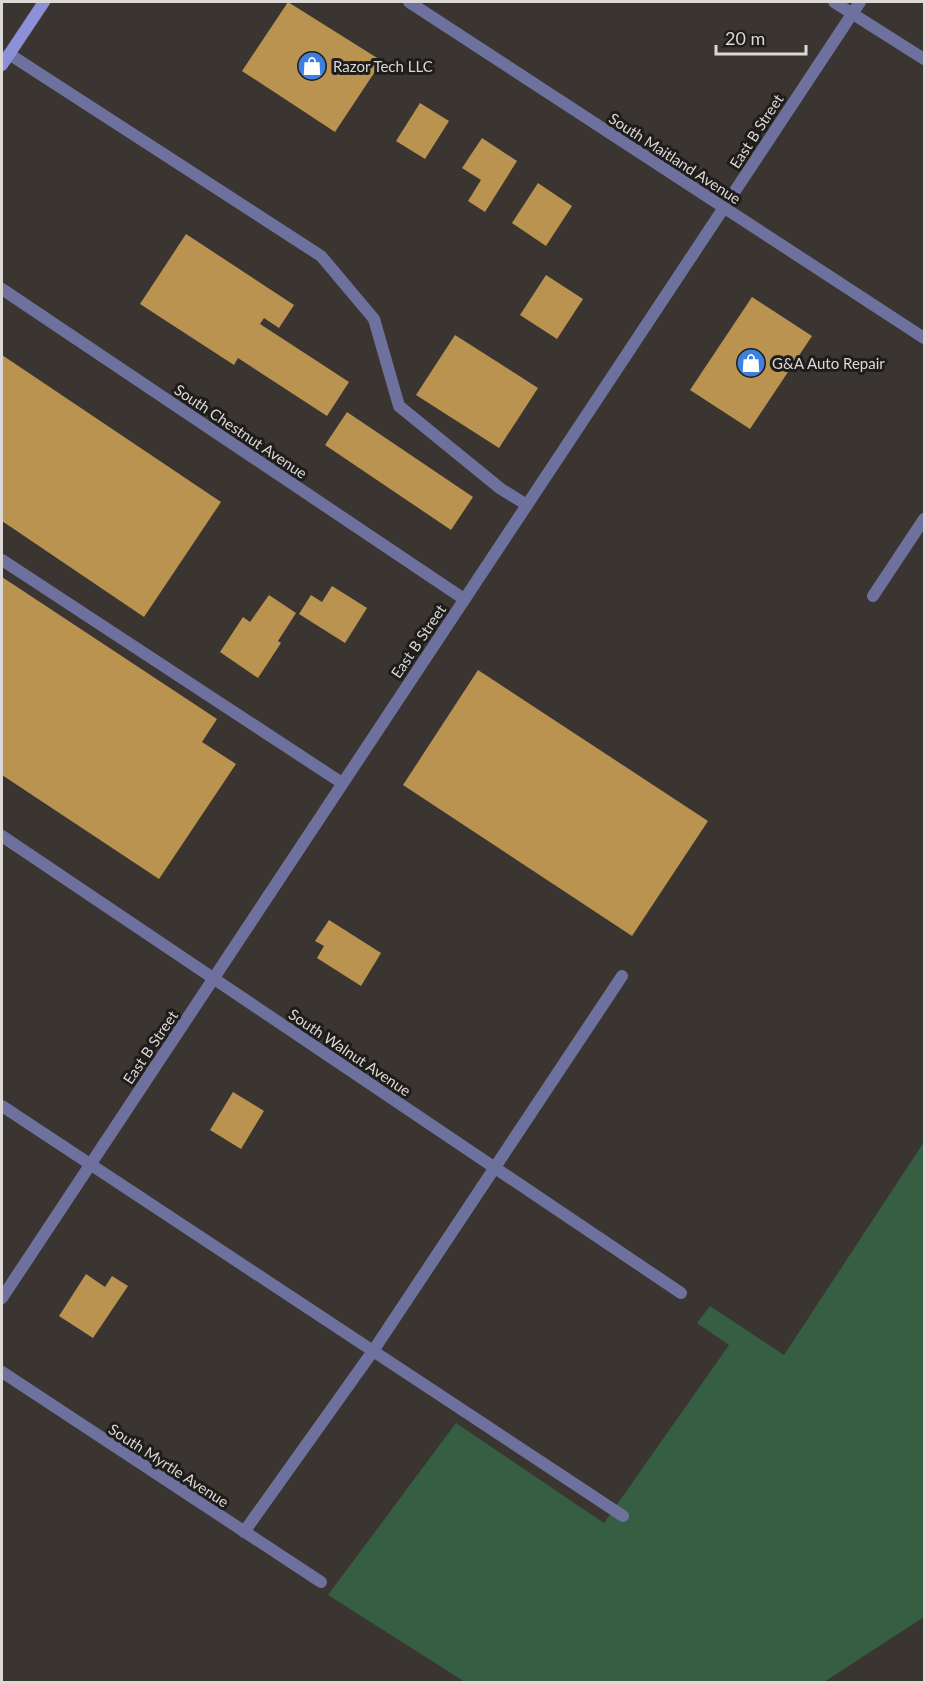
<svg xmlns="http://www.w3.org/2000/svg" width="926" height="1684" viewBox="0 0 926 1684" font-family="Lato,sans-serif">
<rect width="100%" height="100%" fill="#3a3530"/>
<polygon fill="#355e43" points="924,1142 924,1617 824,1682 465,1682 328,1595 456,1423 604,1523 729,1345 697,1323 710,1306 784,1355"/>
<g fill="#ba9351">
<polygon points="288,2 382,61 335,132 242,71"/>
<polygon points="420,103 449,121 425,159 396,141"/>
<polygon points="482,138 517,161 485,212 468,201 481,180 462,168"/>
<polygon points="538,183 572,206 546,246 512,223"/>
<polygon points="186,234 294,305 279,328 264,318 260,324 349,382 327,416 238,358 234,365 140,304"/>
<polygon points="546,275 583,299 557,339 520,315"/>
<polygon points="752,297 812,336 750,429 690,390"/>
<polygon points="455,335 538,388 499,448 416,395"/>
<polygon points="2,355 221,502 144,617 2,521"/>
<polygon points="347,412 473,497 451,530 325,445"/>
<polygon points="2,577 217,719 202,742 236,764 159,879 2,775"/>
<polygon points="332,586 367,608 345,643 299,614 311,595 322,602"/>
<polygon points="269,595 296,613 278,641 281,643 258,678 220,652 243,617 250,622"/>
<polygon points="478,670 708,821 632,936 403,785"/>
<polygon points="329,920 381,953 361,986 317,958 324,946 315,941"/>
<polygon points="233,1092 264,1111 241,1149 210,1130"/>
<polygon points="86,1274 105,1287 112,1276 128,1286 93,1338 59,1316"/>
</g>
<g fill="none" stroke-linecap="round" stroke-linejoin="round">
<g stroke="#6e709e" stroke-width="12">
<polyline points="834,2 924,59"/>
<polyline points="9,54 321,256 374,319 399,406 501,489 527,505"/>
<polyline points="2,289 464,599"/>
<polyline points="2,560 342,783"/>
<polyline points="873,596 924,519"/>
<polyline points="2,1106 623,1516"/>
<polyline points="244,1532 373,1351 622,976"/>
</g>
<g stroke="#6e709e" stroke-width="12">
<polyline points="2,836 681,1293"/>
<polyline points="2,1298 860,2"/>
<polyline points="2,1372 321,1582"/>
</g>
<polyline stroke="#6e709e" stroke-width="12" points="409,2 924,338"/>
<polyline stroke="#8d90d9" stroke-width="12" points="2,65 44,2"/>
</g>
<defs>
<g id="shop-disc" transform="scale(1.5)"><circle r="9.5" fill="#3f7fe0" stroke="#1f1d1b"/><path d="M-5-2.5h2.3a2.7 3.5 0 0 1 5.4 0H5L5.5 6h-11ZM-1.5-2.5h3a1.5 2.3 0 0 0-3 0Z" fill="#fff"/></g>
</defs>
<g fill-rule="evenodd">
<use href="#shop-disc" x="312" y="66"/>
<use href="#shop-disc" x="751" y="363"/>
</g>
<g text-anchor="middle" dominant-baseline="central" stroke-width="6" stroke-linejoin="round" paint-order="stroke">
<g font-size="15" fill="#dcd8d6" stroke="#1f1d1b" text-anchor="start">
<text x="333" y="66">Razor Tech LLC</text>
<text x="772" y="363">G&amp;A Auto Repair</text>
</g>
<g font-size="15" fill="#dcd8d6" stroke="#1f1d1b">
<text transform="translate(756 131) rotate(-57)">East B Street</text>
<text transform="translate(675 158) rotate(33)">South Maitland Avenue</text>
<text transform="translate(241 431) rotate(34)">South Chestnut Avenue</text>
<text transform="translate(418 641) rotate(-56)">East B Street</text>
<text transform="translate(150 1047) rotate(-56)">East B Street</text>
<text transform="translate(350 1052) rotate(34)">South Walnut Avenue</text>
<text transform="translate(169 1465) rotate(33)">South Myrtle Avenue</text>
</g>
</g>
<rect width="926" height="1684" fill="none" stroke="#dcd8d6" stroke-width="6"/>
<path d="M716 45v9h90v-9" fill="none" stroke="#dcd8d6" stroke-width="3"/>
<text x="725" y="45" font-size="18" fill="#dcd8d6" stroke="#1f1d1b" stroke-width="4.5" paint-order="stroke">20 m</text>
</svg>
